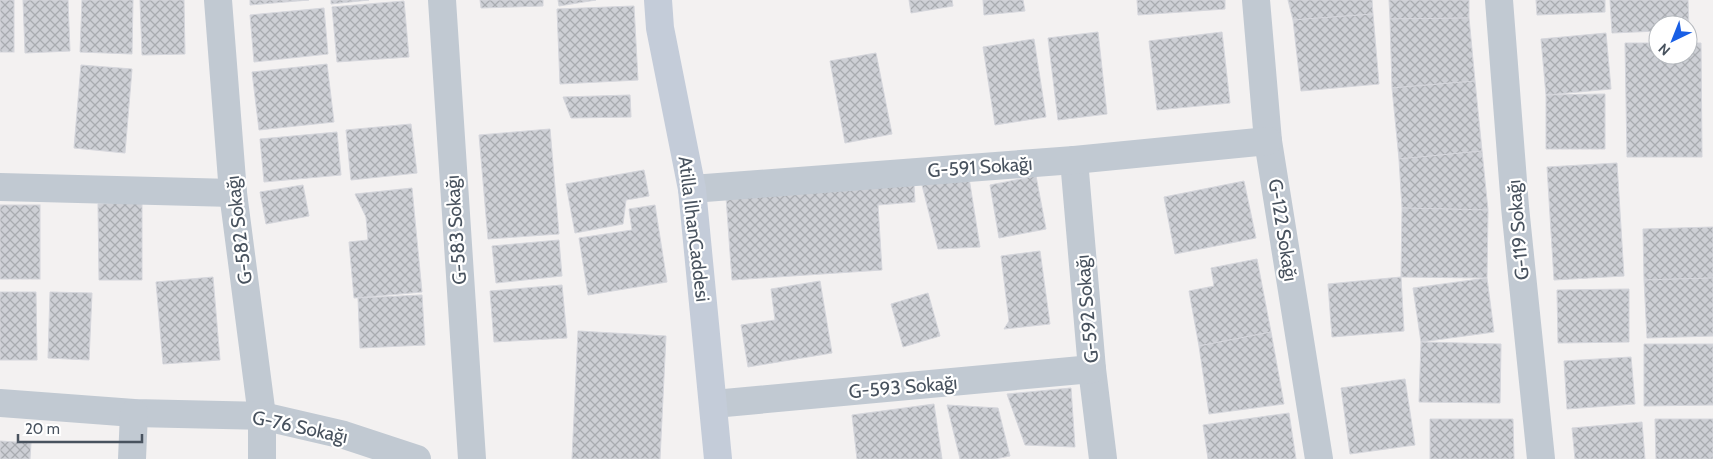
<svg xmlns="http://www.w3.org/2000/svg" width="1713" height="459" viewBox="0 0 1713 459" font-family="Cabin,sans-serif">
<defs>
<pattern id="building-cross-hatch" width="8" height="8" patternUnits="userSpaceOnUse" patternTransform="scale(1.25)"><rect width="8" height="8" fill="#cdcfd5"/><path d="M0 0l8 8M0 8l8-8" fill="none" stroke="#a8abb0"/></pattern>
</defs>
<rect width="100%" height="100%" fill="#f3f1f1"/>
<g fill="url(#building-cross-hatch)" stroke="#d5d6dc">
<rect x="0" y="0" width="14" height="52"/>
<polygon points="23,0 68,0 70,51 25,53"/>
<polygon points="82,0 133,0 132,54 80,52"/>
<polygon points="140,0 184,0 185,54 142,55"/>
<polygon points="250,0 309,0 250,5"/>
<polygon points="331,0 369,0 331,4"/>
<polygon points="480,0 543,0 543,6 481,8"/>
<polygon points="558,0 596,0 559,6"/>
<polygon points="909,0 952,0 953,6 911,13"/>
<polygon points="983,0 1023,0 1025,11 984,15"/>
<polygon points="1137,0 1225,0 1225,9 1138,15"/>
<polygon points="1288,0 1372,0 1373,14 1293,20"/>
<polygon points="1389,0 1469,0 1469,18 1390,19"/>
<polygon points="1536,0 1605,0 1605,12 1537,15"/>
<polygon points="1610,0 1688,0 1689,29 1688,25 1658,25 1658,31 1612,33"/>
<polygon points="404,1 409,57 337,62 332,7"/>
<polygon points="634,6 638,80 560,84 557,9"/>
<polygon points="324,8 328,54 254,62 250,15"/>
<polygon points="1373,14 1379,84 1301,91 1293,20"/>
<polygon points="1469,18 1475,81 1392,88 1390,19"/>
<polygon points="1098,32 1107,114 1058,120 1048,38"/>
<polygon points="1222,32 1230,103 1157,110 1149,41"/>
<polygon points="1606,33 1611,89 1546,95 1541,39"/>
<polygon points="1034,39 1046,117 995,125 983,47"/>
<polygon points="1625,43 1658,43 1658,55 1688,55 1688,43 1701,43 1702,157 1627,157"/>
<polygon points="876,53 892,134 845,143 830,61"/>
<polygon points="327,64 334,122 259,130 252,72"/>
<polygon points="81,65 132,69 125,153 74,148"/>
<polygon points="1475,81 1482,151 1399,159 1392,88"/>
<polygon points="1605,94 1605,149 1546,149 1546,95"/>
<polygon points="630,95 631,117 571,118 563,97"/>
<polygon points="411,124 417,173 351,180 346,130"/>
<polygon points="550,129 559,234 488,239 479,135"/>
<polygon points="337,132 341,175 264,182 260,139"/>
<polygon points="1482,151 1488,210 1402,208 1399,159"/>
<polygon points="1617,163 1624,276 1554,280 1547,167"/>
<polygon points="644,170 649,196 626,200 623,224 575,233 566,184"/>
<polygon points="1036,176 1046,229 999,238 990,185"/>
<polygon points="969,178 980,247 938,249 922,185"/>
<polygon points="1244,181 1256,238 1175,254 1164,197"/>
<polygon points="914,184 915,202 878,205 882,270 732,280 726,197"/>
<polygon points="303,185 309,216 266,224 260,192"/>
<polygon points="412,188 422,292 354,298 349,242 368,240 366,217 355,194"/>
<polygon points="142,203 142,280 99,280 98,204"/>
<rect x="0" y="205" width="40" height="74"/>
<polygon points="655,205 667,282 588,295 579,238 632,230 629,209"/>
<polygon points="1402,208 1488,210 1487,278 1401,277"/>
<polygon points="1713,227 1713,278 1644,280 1643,229"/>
<polygon points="559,240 562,276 496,283 492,246"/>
<polygon points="1040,251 1050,324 1004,329 1009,321 1001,256"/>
<polygon points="1257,259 1271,332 1199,346 1189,291 1214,286 1211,268"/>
<polygon points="213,277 220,360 163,364 156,282"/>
<polygon points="1401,277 1404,331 1332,337 1328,284"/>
<polygon points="1487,278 1494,332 1421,342 1413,288"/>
<polygon points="1713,278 1713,336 1647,338 1644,280"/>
<polygon points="820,281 832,353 748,367 741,325 775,320 771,289"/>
<polygon points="562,285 567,338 494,342 490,291"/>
<polygon points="1629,289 1629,342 1558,343 1557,290"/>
<polygon points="0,292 36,292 37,360 0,360"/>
<polygon points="50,292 92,293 89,360 48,358"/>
<polygon points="928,293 940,336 903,347 891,304"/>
<polygon points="422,295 425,345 360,348 358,298"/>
<polygon points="578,331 666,336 660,459 572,459"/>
<polygon points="1271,332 1284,404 1209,414 1199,346"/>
<polygon points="1421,342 1501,344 1500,403 1419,402"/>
<polygon points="1644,344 1713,344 1713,405 1644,406"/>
<polygon points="1631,357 1635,404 1567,409 1564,361"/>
<polygon points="1405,379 1415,445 1350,454 1341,388"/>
<polygon points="1071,388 1075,447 1025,445 1007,394"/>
<polygon points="934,404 942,459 857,459 852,415"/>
<polygon points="947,405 998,408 1010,456 995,459 960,459"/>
<polygon points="1289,413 1296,459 1208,459 1203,425"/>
<polygon points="1430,419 1513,419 1514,459 1430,459"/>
<polygon points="1655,419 1713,419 1713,459 1656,459"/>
<polygon points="1642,422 1645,459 1575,459 1572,428"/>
<polygon points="0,441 31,443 30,459 0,459"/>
</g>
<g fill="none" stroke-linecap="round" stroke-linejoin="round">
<g stroke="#c1c9d2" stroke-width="28">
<polyline points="218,0 233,193 262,416 262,459"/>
<polyline points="442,0 472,459"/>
<polyline points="1256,0 1268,141 1319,459"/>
<polyline points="1499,0 1515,207 1541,459"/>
<polyline points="1074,160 1092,369 1103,459"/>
<polyline points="0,187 233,193"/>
<polyline points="692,189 1074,160 1268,141"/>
<polyline points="0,403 134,413 262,416 344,435 417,459"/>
<polyline points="714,404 1092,369"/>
<polyline points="132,459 134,413"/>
</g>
<polyline stroke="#c4ccd9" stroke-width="28" points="658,0 660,28 692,189 718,459"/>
</g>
<g text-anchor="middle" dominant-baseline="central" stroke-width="4.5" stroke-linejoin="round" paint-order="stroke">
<g font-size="19" fill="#48525e" stroke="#fff">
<text transform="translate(980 167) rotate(-4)">G-591 Sokağı</text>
<text transform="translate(694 229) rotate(83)">Atilla İlhanCaddesi</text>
<text transform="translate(239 230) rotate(-97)">G-582 Sokağı</text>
<text transform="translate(456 230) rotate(-94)">G-583 Sokağı</text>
<text transform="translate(1283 230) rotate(81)">G-122 Sokağı</text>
<text transform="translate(1518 230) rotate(-95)">G-119 Sokağı</text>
<text transform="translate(1087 309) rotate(-95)">G-592 Sokağı</text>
<text transform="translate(903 387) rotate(-5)">G-593 Sokağı</text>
<text transform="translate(300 427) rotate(12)">G-76 Sokağı</text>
</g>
</g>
<g transform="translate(1673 40) rotate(223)"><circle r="24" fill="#ffffff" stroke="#b6babf"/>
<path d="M0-4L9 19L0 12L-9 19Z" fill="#195fe5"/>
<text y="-8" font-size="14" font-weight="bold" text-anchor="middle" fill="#48525e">N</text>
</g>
<path d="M18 434v8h124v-8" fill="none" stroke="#48525e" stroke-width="2.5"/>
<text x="25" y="434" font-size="15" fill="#48525e" stroke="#ffffff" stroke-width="4" paint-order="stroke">20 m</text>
</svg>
